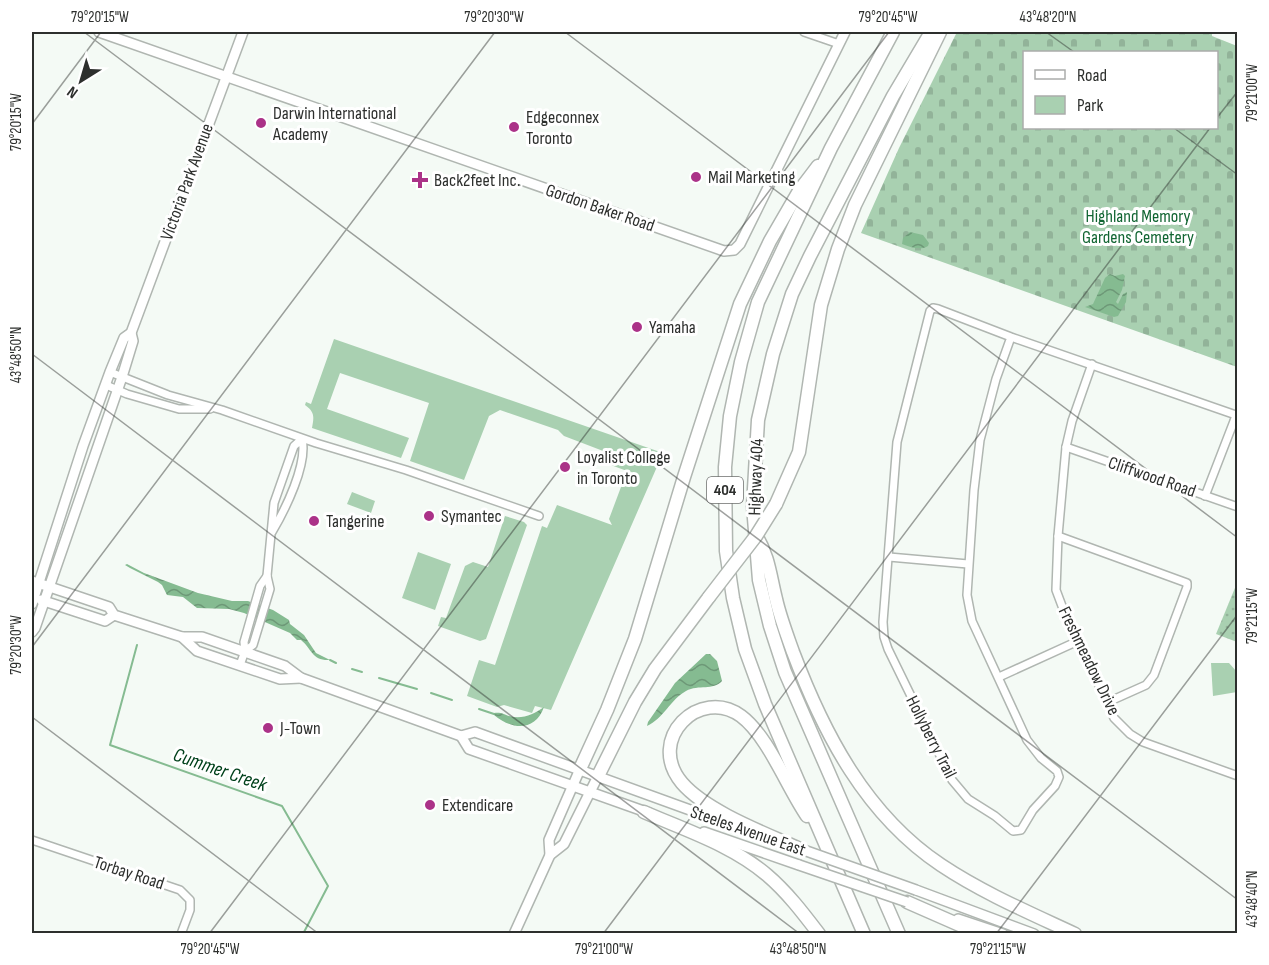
<svg xmlns="http://www.w3.org/2000/svg" width="1269" height="965" viewBox="0 0 1269 965" font-family="'Sofia Sans Condensed',sans-serif">
<defs>
<pattern id="cemetery-stones" width="16" height="16" patternUnits="userSpaceOnUse" patternTransform="scale(1.5)"><rect width="16" height="16" fill="#a9d0b1"/><path d="M2 7V4a2 2 0 0 1 4 0v3zM10 15v-3a2 2 0 0 1 4 0v3z" fill="#92b399"/></pattern>
<pattern id="park-dots" width="8" height="8" patternUnits="userSpaceOnUse" patternTransform="scale(1.5)"><rect width="8" height="8" fill="#a9d0b1"/><path d="M2 2h.1M6 6h.1" fill="none" stroke="#92b399" stroke-width="1.8" stroke-linecap="round"/></pattern>
<pattern id="water-waves" width="16" height="10" patternUnits="userSpaceOnUse" patternTransform="scale(1.5)"><rect width="16" height="10" fill="#85bb91"/><path d="M0 5q4-4 8 0t8 0" fill="none" stroke="#6d9877"/></pattern>
</defs>
<rect width="100%" height="100%" fill="#f4faf5"/>
<g fill="#a9d0b1">
<path d="M334,339l329,114 -112,257 -16,-4 -3,7 -28,-8 -7,2 -30,-11 12,-36 16,5 47,-139 5,2 10,-23 55,20 -3,-6 18,-48 -19,-7 3,-10 -47,-18 -6,-6 -58,-20 -11,6 -25,64 -54,-19 19,-58 -89,-30 -13,36 82,29 -8,20 -89,-30c2,-11 3,-16 -7,-23l1,-3 5,2z"/>
<polygon points="352,492 375,501 371,513 347,504"/>
<polygon points="505,516 524,522 527,525 486,639 480,641 438,626 441,617 446,618 465,566 473,562 488,567"/>
<polygon points="418,552 451,564 435,610 402,598"/>
<polygon points="1211,663 1229,663 1237,672 1237,692 1213,696"/>
</g>
<path fill="url(#cemetery-stones)" fill-rule="evenodd" d="M957,32h255v4l25,10v321l-376,-134 38,-85zM1024,52h192v76h-192z"/>
<polygon fill="url(#park-dots)" points="1237,583 1238,642 1237,642 1216,634"/>
<g fill="url(#water-waves)">
<path d="M910,232l13,3 6,8 -1,3c-7,5 -18,1 -26,-2l1,-6z"/>
<polygon points="1110,274 1115,276 1123,274 1125,276 1122,290 1116,302 1118,304 1123,294 1127,292 1126,302 1118,316 1114,317 1085,307 1093,304 1105,278"/>
<path d="M127,564l17,9 54,20 34,8h16l25,9 16,10 1,4 14,11 12,18 14,7c-18,1 -18,-11 -29,-20h-4l-7,-7 -46,-20 -15,-4 -32,-1 -14,-11 -16,-2 -5,-10 -4,-3 -28,-14 -5,-3z"/>
<path d="M706,654h4l7,7 5,20c-9,10 -23,3 -36,10 -15,8 -23,28 -39,35l1,-4 27,-39z"/>
<path d="M544,707c-9,25 -32,23 -50,8v-2c7,-1 9,1 15,3 13,4 25,-2 35,-9z"/>
</g>
<g fill="none" stroke-linecap="round" stroke-linejoin="round">
<g stroke="#85bb91" stroke-width="2">
<polyline points="137,645 110,745 282,806 328,886 303,934"/>
<polyline points="330,660 336,663"/>
<polyline points="352,669 362,672"/>
<polyline points="379,678 417,689"/>
<polyline points="431,693 452,700"/>
<polyline points="479,709 494,714"/>
</g>
<g stroke="#b0b6b1" stroke-width="10">
<g id="street">
<polyline points="804,32 839,44"/>
<polyline points="1011,337 996,379 980,440 974,490 967,595 972,621 1027,740 1041,758 1057,771 1059,777 1055,786 1033,810 1021,830 1013,831 995,816 968,799 952,780 888,649 884,637 883,622 897,442 930,311 933,308 938,309 1011,337 1233,414 1236,415 1234,421 1205,496"/>
<polyline points="1092,364 1072,421 1066,447 1058,536 1056,590 1062,606 1114,718 1130,734 1143,742 1238,776"/>
<polyline points="110,372 168,395 222,410 316,443 406,470 539,516"/>
<polyline points="106,385 127,394 179,409 210,409"/>
<polyline points="1066,447 1238,507"/>
<polyline points="1058,536 1187,583 1187,587 1154,675 1146,685 1108,702"/>
<polyline points="889,557 968,564"/>
<path d="M245,651l8,-6 17,-56 -3,-13 7,-73 20,-57 8,-7c6,25 -17,71 -30,93"/>
<polyline points="240,665 245,651 244,642 260,586 267,576"/>
<polyline points="999,677 1078,641"/>
<polyline points="32,840 180,890 190,900 190,910 181,934"/>
</g>
</g>
<g stroke="#b0b6b1" stroke-width="12">
<g id="secondary">
<polyline points="99,32 724,251 734,250 740,244 845,32"/>
<polyline points="32,581 109,607 114,615 182,637 202,637 285,666 301,678 461,736 475,732 748,831"/>
<polyline points="41,600 105,621 114,615"/>
<polyline points="32,604 83,446 110,372 124,338 131,333 243,32"/>
<polyline points="32,632 35,628 122,377 133,341 131,333"/>
<polyline points="182,637 197,651 280,679 301,678"/>
<polyline points="461,736 469,749 649,813"/>
<polyline points="704,832 799,865"/>
<polyline points="550,855 549,840 580,769"/>
<polyline points="916,890 1034,934"/>
<polyline points="958,919 1003,934"/>
<polyline points="514,934 550,855 564,844 598,776"/>
</g>
</g>
<g stroke="#b0b6b1" stroke-width="15">
<g id="highway">
<polyline points="776,504 799,452 821,305 838,249 855,205 940,32"/>
<path d="M756,535c13,22 14,40 20,64 4,18 11,36 17,53 31,82 73,163 148,213 42,28 89,48 134,69"/>
<polyline points="580,769 607,710 635,639 684,477 740,304 770,241 799,191 818,166"/>
<polyline points="598,776 635,702 655,669 709,597"/>
<path d="M644,812c41,18 88,33 123,63 20,17 36,38 52,59"/>
<path d="M798,848c-34,-15 -92,-37 -116,-65 -37,-44 18,-97 59,-67 27,20 46,71 66,100"/>
<polyline points="907,902 980,934"/>
<polyline points="864,934 765,704 745,649 733,598 726,551 725,467 730,416 741,362 758,302 831,148 893,32"/>
<polyline points="899,934 785,672 770,626 759,580 753,506 758,420 773,354 792,294 810,256 893,96 931,32"/>
</g>
</g>
<use href="#street" stroke="#fff" stroke-width="7"/>
<use href="#secondary" stroke="#fff" stroke-width="9"/>
<use href="#highway" stroke="#fff" stroke-width="12"/>
<g stroke="#b0b6b1" stroke-width="12" stroke-linecap="butt">
<g id="secondary-bridge">
<polyline points="798,848 916,890"/>
<polyline points="799,865 907,902"/>
</g>
</g>
<g stroke="#b0b6b1" stroke-width="15" stroke-linecap="butt">
<polyline id="highway-bridge" points="709,597 756,536 776,504"/>
</g>
<use href="#secondary-bridge" stroke="#fff" stroke-width="9"/>
<use href="#highway-bridge" stroke="#fff" stroke-width="12"/>
</g>
<path fill="none" stroke="#2d2f2d" stroke-width="1.5" stroke-opacity="0.45" d="M84,32l1154,868M565,32l673,506M1046,32l28,20M1216,119l22,-28M32,124l69,-92M1174,128l64,47M32,354l768,580M32,647l463,-615M32,717l287,217M209,934l680,-902M603,934l607,-806M996,934l242,-320"/>
<g fill="#ab3288" stroke="#fff" stroke-width="2">
<circle cx="261" cy="123" r="6"/>
<circle cx="514" cy="127" r="6"/>
<circle cx="696" cy="177" r="6"/>
<path d="M417 171h6v6h6v6h-6v6h-6v-6h-6v-6h6z"/>
<circle cx="637" cy="327" r="6"/>
<circle cx="565" cy="467" r="6"/>
<circle cx="429" cy="516" r="6"/>
<circle cx="314" cy="521" r="6"/>
<circle cx="268" cy="728" r="6"/>
<circle cx="430" cy="805" r="6"/>
</g>
<g text-anchor="middle" dominant-baseline="central" stroke-width="6" stroke-linejoin="round" paint-order="stroke">
<rect fill="#fff" stroke="#6c6d6c" stroke-width="1.5" x="707" y="477" width="36" height="26" rx="4.5"/>
<g font-size="16" font-weight="bold" fill="#2d2f2d">
<text x="725" y="490">404</text>
</g>
<g font-size="18" fill="#2d2f2d" stroke="#fff" text-anchor="start">
<text x="273" y="113">Darwin International<tspan x="273" dy="21">Academy</tspan></text>
<text x="526" y="117">Edgeconnex<tspan x="526" dy="21">Toronto</tspan></text>
<text x="708" y="177">Mail Marketing</text>
<text x="434" y="180">Back2feet Inc.</text>
<text x="649" y="327">Yamaha</text>
<text x="577" y="457">Loyalist College<tspan x="577" dy="21">in Toronto</tspan></text>
<text x="441" y="516">Symantec</text>
<text x="326" y="521">Tangerine</text>
<text x="280" y="728">J-Town</text>
<text x="442" y="805">Extendicare</text>
</g>
<g font-size="18" fill="#2d2f2d" stroke="#fff">
<text transform="translate(187 182) rotate(-70)">Victoria Park Avenue</text>
<text transform="translate(600 208) rotate(19)">Gordon Baker Road</text>
<text transform="translate(756 477) rotate(-88)">Highway 404</text>
<text transform="translate(1152 477) rotate(19)">Cliffwood Road</text>
<text transform="translate(1089 661) rotate(64)">Freshmeadow Drive</text>
<text transform="translate(931 737) rotate(63)">Hollyberry Trail</text>
<text transform="translate(748 831) rotate(19)">Steeles Avenue East</text>
<text transform="translate(129 873) rotate(18)">Torbay Road</text>
</g>
<g font-size="18" fill="#116532" stroke="#fff">
<text x="1138" y="216">Highland Memory<tspan x="1138" dy="21">Gardens Cemetery</tspan></text>
</g>
<g font-size="20" font-style="italic" fill="#00411b" stroke="#fff">
<text transform="translate(220 770) rotate(19)">Cummer Creek</text>
</g>
</g>
<rect width="1269" height="965" fill="none" stroke="#ffffff" stroke-width="66"/>
<rect x="1023" y="51" width="195" height="78" fill="#ffffff" stroke="#abacab" stroke-width="1.5"/>
<rect x="1035" y="70" width="30" height="9" fill="#ffffff" stroke="#abacab" stroke-width="1.5"/>
<text x="1077" y="81" font-size="18" fill="#2d2f2d">Road</text>
<rect x="1035" y="96" width="30" height="18" fill="#a9d0b1" stroke="#abacab" stroke-width="1.5"/>
<text x="1077" y="111" font-size="18" fill="#2d2f2d">Park</text>
<g transform="translate(81 81) rotate(217)" stroke="#ffffff" stroke-width="4.5" paint-order="stroke">
<path d="M0-4.5L10 22L0 15L-10 22Z" fill="#2d2f2d"/>
<text y="-9" font-size="16" font-weight="bold" text-anchor="middle" fill="#2d2f2d">N</text>
</g>
<rect x="33" y="33" width="1203" height="899" fill="none" stroke="#2d2f2d" stroke-width="2"/>
<g font-size="15" text-anchor="middle" fill="#2d2f2d">
<text x="100" y="22">79°20'15"W</text>
<text x="494" y="22">79°20'30"W</text>
<text x="888" y="22">79°20'45"W</text>
<text x="1048" y="22">43°48'20"N</text>
<text transform="translate(1252 93) rotate(-90)" y="5">79°21'00"W</text>
<text transform="translate(16 122) rotate(-90)" y="5">79°20'15"W</text>
<text transform="translate(16 355) rotate(-90)" y="5">43°48'50"N</text>
<text transform="translate(1252 616) rotate(-90)" y="5">79°21'15"W</text>
<text transform="translate(16 645) rotate(-90)" y="5">79°20'30"W</text>
<text transform="translate(1252 899) rotate(-90)" y="5">43°48'40"N</text>
<text x="210" y="954">79°20'45"W</text>
<text x="604" y="954">79°21'00"W</text>
<text x="798" y="954">43°48'50"N</text>
<text x="998" y="954">79°21'15"W</text>
</g>
</svg>
